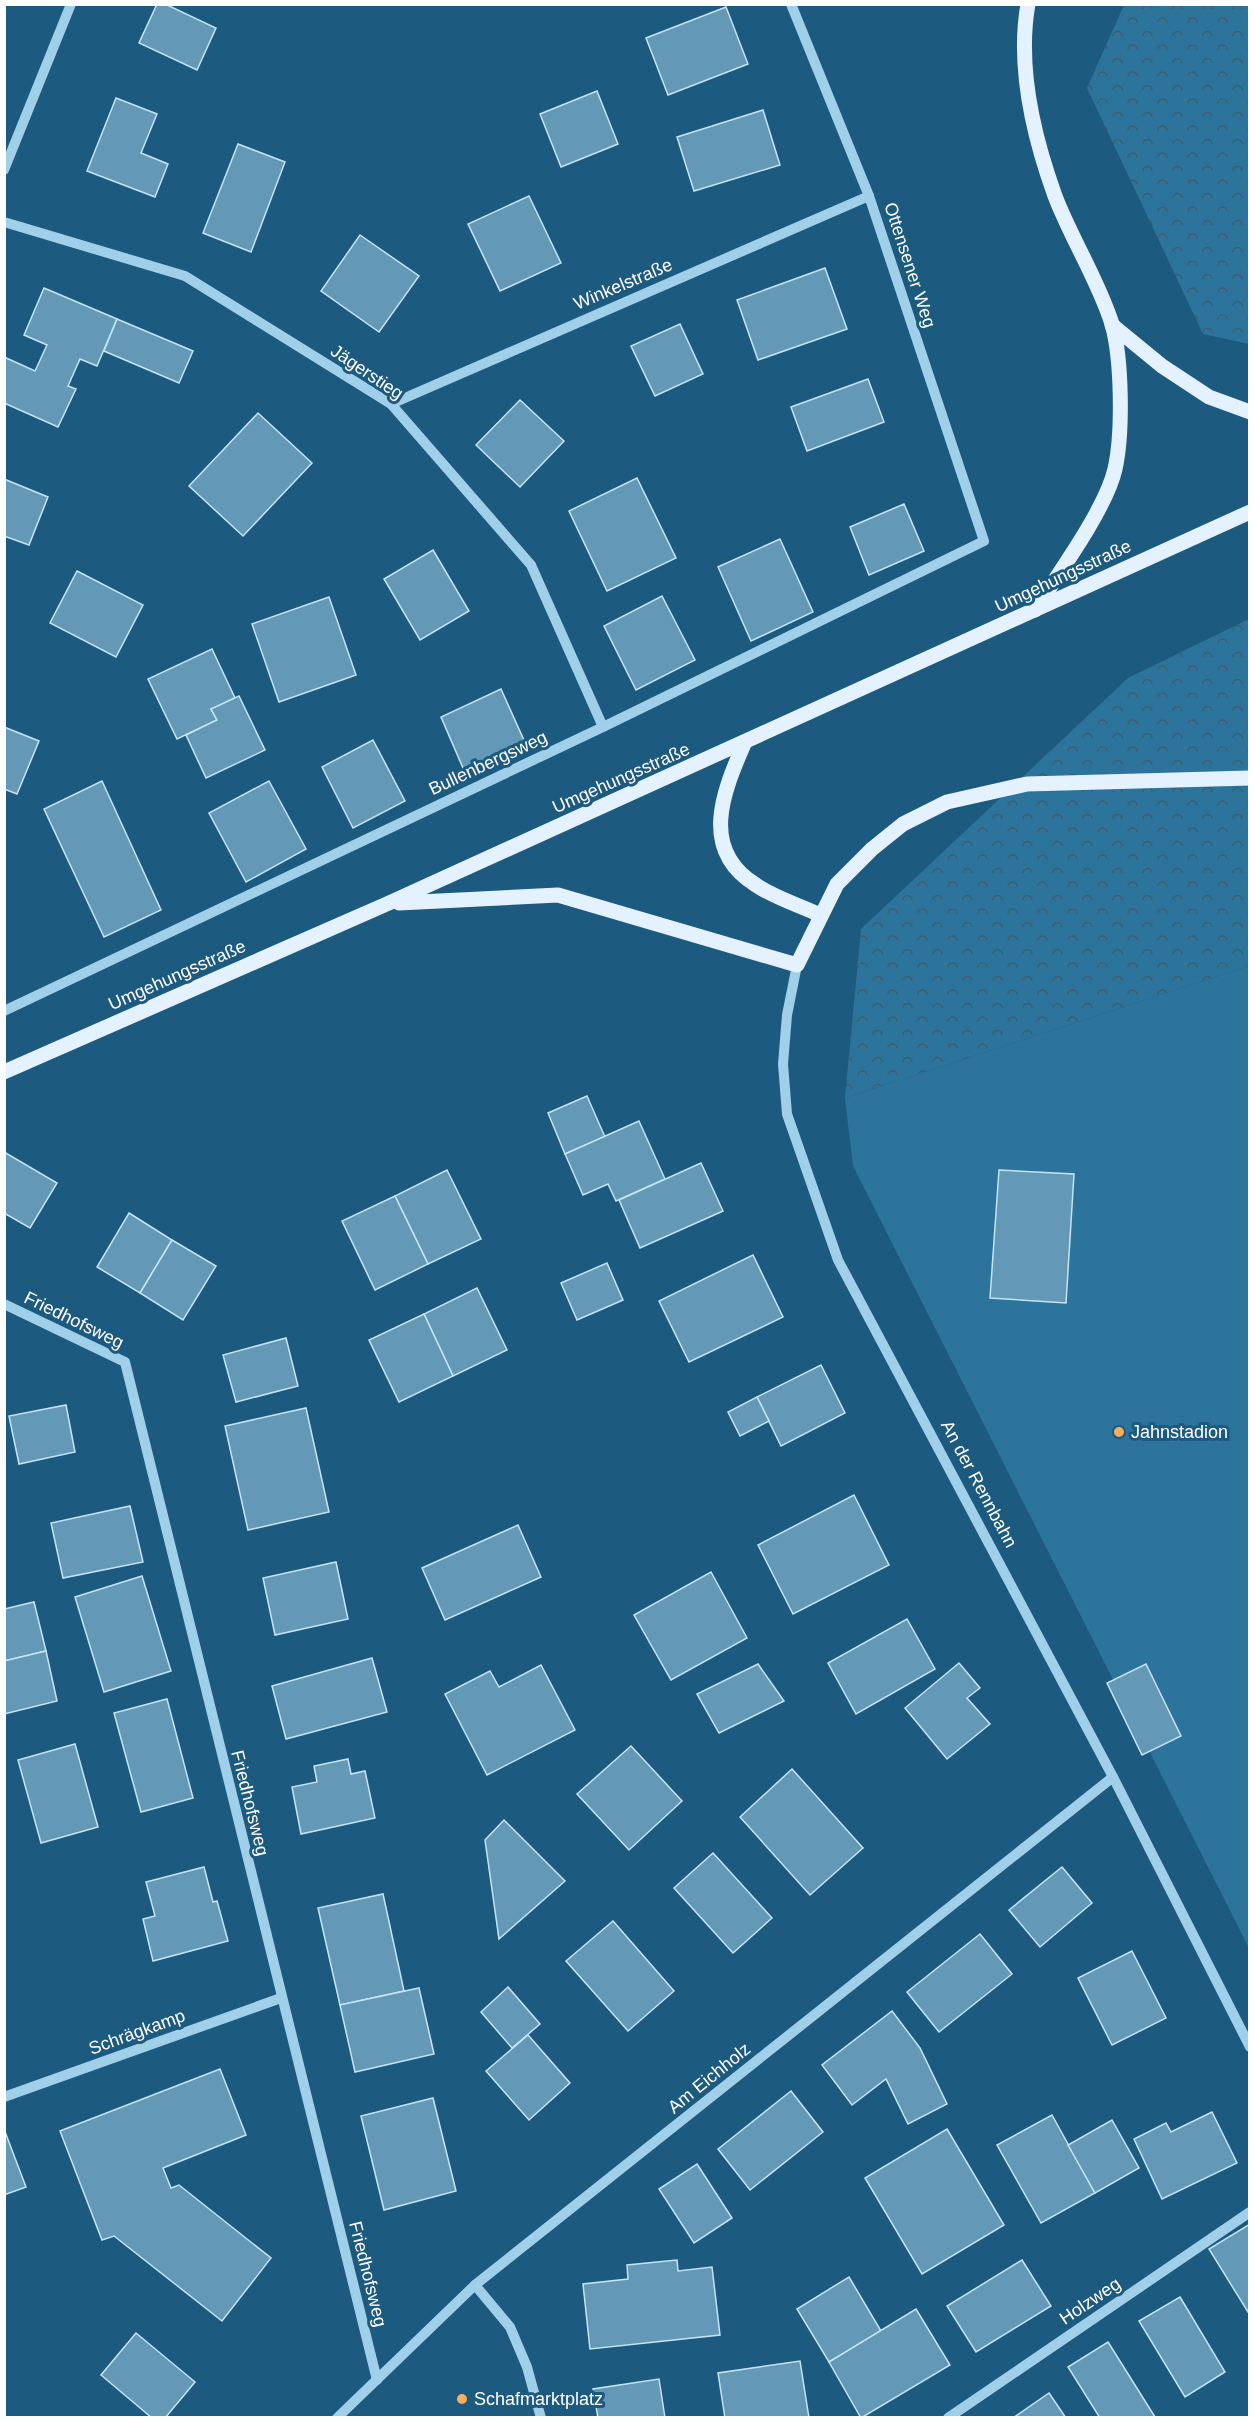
<svg xmlns="http://www.w3.org/2000/svg" width="1254" height="2422" viewBox="0 0 1254 2422" font-family="Arial,sans-serif">
<defs>
<pattern id="forest-crowns" width="20" height="18" patternUnits="userSpaceOnUse" patternTransform="scale(1.5)"><rect width="20" height="18" fill="#2c749b"/><path d="M2 6a3 3 0 1 1 6 0M12 15a3 3 0 1 1 6 0" fill="none" stroke="#3f5c6c"/></pattern>
</defs>
<rect width="100%" height="100%" fill="#1d5a7f"/>
<g fill="url(#forest-crowns)">
<polygon points="1124,5 1249,5 1249,344 1203,334 1087,88"/>
<polygon points="1249,619 1249,966 845,1098 861,929 1128,678"/>
</g>
<polygon fill="#2c749b" points="1249,966 1249,1948 853,1166 845,1098"/>
<g fill="#6398b6" stroke="#c4e5f7" stroke-width="1.5">
<polygon points="157,4 165,4 216,28 197,70 139,43"/>
<polygon points="726,7 748,64 668,95 646,38"/>
<polygon points="597,91 618,144 561,167 540,114"/>
<polygon points="116,98 157,114 141,153 168,164 155,197 87,171"/>
<polygon points="763,110 780,165 694,191 677,137"/>
<polygon points="238,144 285,162 251,252 203,233"/>
<polygon points="529,196 561,263 500,291 468,224"/>
<polygon points="360,235 419,276 379,332 321,291"/>
<polygon points="825,268 847,329 758,360 737,300"/>
<polygon points="44,288 117,319 97,366 80,359 68,386 76,389 58,427 4,403 4,357 35,371 47,345 24,335"/>
<polygon points="117,319 193,351 179,383 104,351"/>
<polygon points="680,324 703,374 655,396 631,346"/>
<polygon points="868,379 884,422 807,451 791,407"/>
<polygon points="520,400 564,441 520,487 476,445"/>
<polygon points="258,413 312,463 243,536 189,486"/>
<polygon points="637,478 676,558 607,591 569,511"/>
<polygon points="4,479 48,497 29,545 4,536"/>
<polygon points="904,504 924,551 869,575 850,527"/>
<polygon points="780,539 813,612 751,641 718,567"/>
<polygon points="433,550 469,611 420,640 384,579"/>
<polygon points="77,571 143,605 116,657 50,623"/>
<polygon points="662,596 695,660 636,690 604,626"/>
<polygon points="329,597 356,675 279,702 252,624"/>
<polygon points="212,649 235,698 211,709 217,720 177,739 148,679"/>
<polygon points="501,689 527,747 466,775 441,717"/>
<polygon points="239,696 265,750 206,778 186,735 217,720 211,709"/>
<polygon points="4,727 39,741 17,794 4,789"/>
<polygon points="373,740 405,801 353,828 322,767"/>
<polygon points="102,781 161,910 104,937 44,809"/>
<polygon points="269,781 306,849 246,882 209,813"/>
<polygon points="587,1096 605,1137 565,1154 548,1113"/>
<polygon points="639,1121 665,1179 616,1201 608,1184 583,1195 565,1154"/>
<polygon points="4,1152 57,1183 30,1228 4,1213"/>
<polygon points="701,1163 723,1211 640,1248 619,1200"/>
<polygon points="447,1170 481,1239 428,1264 395,1196"/>
<polygon points="999,1170 1074,1174 1066,1303 990,1298"/>
<polygon points="395,1196 428,1264 375,1290 342,1221"/>
<polygon points="129,1213 172,1240 140,1293 97,1267"/>
<polygon points="172,1240 216,1266 183,1320 140,1293"/>
<polygon points="753,1255 783,1317 689,1362 659,1301"/>
<polygon points="607,1263 623,1300 577,1320 561,1283"/>
<polygon points="477,1288 507,1350 453,1376 424,1314"/>
<polygon points="424,1314 453,1376 399,1402 369,1340"/>
<polygon points="286,1338 298,1386 236,1402 223,1355"/>
<polygon points="821,1365 845,1413 781,1446 757,1397"/>
<polygon points="757,1397 769,1421 740,1436 728,1412"/>
<polygon points="66,1405 75,1452 19,1464 9,1416"/>
<polygon points="306,1408 329,1512 248,1530 225,1426"/>
<polygon points="854,1495 889,1565 793,1614 758,1545"/>
<polygon points="130,1506 143,1562 63,1578 51,1523"/>
<polygon points="518,1525 541,1577 445,1620 422,1568"/>
<polygon points="336,1562 348,1619 275,1635 263,1578"/>
<polygon points="711,1572 747,1638 671,1680 634,1615"/>
<polygon points="142,1576 171,1671 104,1692 75,1597"/>
<polygon points="34,1602 46,1651 4,1661 4,1609"/>
<polygon points="907,1619 935,1669 856,1714 828,1663"/>
<polygon points="46,1651 57,1701 4,1714 4,1661"/>
<polygon points="372,1658 387,1712 286,1739 272,1686"/>
<polygon points="959,1663 980,1688 967,1698 990,1724 947,1759 905,1708"/>
<polygon points="758,1664 784,1701 719,1733 697,1694"/>
<polygon points="1146,1664 1181,1736 1142,1755 1107,1683"/>
<polygon points="541,1665 575,1730 487,1775 445,1694 490,1671 499,1687"/>
<polygon points="167,1699 193,1798 141,1812 114,1713"/>
<polygon points="75,1744 98,1827 41,1843 18,1760"/>
<polygon points="631,1746 682,1801 629,1850 577,1794"/>
<polygon points="348,1759 351,1774 365,1771 375,1818 301,1834 292,1787 317,1782 314,1766"/>
<polygon points="792,1769 863,1848 810,1895 740,1817"/>
<polygon points="504,1820 565,1881 499,1939 485,1840"/>
<polygon points="713,1853 772,1918 733,1953 674,1888"/>
<polygon points="204,1867 213,1902 217,1901 228,1941 153,1961 143,1919 155,1916 146,1882"/>
<polygon points="1062,1867 1092,1903 1040,1947 1009,1910"/>
<polygon points="383,1894 404,1991 340,2005 318,1908"/>
<polygon points="613,1921 674,1991 628,2031 566,1961"/>
<polygon points="980,1934 1012,1974 939,2032 907,1992"/>
<polygon points="1132,1951 1166,2018 1112,2045 1078,1978"/>
<polygon points="508,1987 540,2024 512,2048 481,2012"/>
<polygon points="419,1988 434,2054 355,2072 340,2005"/>
<polygon points="892,2011 920,2048 947,2104 908,2124 886,2079 852,2105 822,2065"/>
<polygon points="528,2035 570,2083 529,2120 486,2071"/>
<polygon points="220,2069 246,2135 163,2168 171,2188 179,2185 271,2258 222,2321 114,2236 102,2240 60,2131"/>
<polygon points="791,2091 823,2132 750,2190 718,2149"/>
<polygon points="433,2098 456,2191 384,2210 361,2116"/>
<polygon points="1212,2112 1237,2163 1162,2199 1134,2139 1166,2123 1171,2132"/>
<polygon points="1052,2115 1095,2193 1041,2223 997,2145"/>
<polygon points="1112,2120 1139,2168 1095,2193 1068,2145"/>
<polygon points="4,2129 26,2187 4,2195"/>
<polygon points="947,2129 1004,2225 922,2274 865,2178"/>
<polygon points="697,2164 732,2218 694,2243 659,2189"/>
<polygon points="1250,2224 1250,2311 1248,2312 1209,2249"/>
<polygon points="677,2260 678,2271 712,2267 720,2335 590,2349 583,2284 628,2279 627,2265"/>
<polygon points="1022,2260 1051,2306 976,2352 947,2306"/>
<polygon points="849,2277 881,2331 829,2362 797,2309"/>
<polygon points="1180,2297 1225,2372 1185,2397 1139,2321"/>
<polygon points="916,2309 950,2365 861,2418 829,2362"/>
<polygon points="136,2333 195,2382 165,2418 152,2418 101,2375"/>
<polygon points="1108,2342 1155,2417 1153,2418 1100,2418 1068,2367"/>
<polygon points="800,2361 809,2418 725,2418 718,2373"/>
<polygon points="659,2379 665,2418 598,2418 593,2389"/>
<polygon points="1049,2393 1066,2418 1013,2418"/>
</g>
<g fill="none" stroke-linecap="round" stroke-linejoin="round">
<g stroke="#a0cfe9" stroke-width="10">
<polyline points="4,170 71,4"/>
<polyline points="4,222 185,276 391,404 531,565 603,727"/>
<polyline points="391,404 869,196"/>
<polyline points="797,965 787,1015 783,1064 787,1114 838,1260 1113,1777 1250,2047"/>
<polyline points="4,1011 603,727 984,541 869,196 791,4"/>
<polyline points="4,1304 125,1362 377,2380"/>
<polyline points="4,2097 281,1998"/>
<polyline points="475,2285 510,2327 527,2367 541,2418"/>
<polyline points="337,2418 475,2285 1113,1777"/>
<polyline points="948,2418 1250,2212"/>
</g>
<g stroke="#e3f2fe" stroke-width="15">
<path d="M1028,4c-11,62 6,134 27,192 16,42 44,86 57,128 10,35 11,109 3,145 -9,40 -57,105 -80,141"/>
<polyline points="1112,325 1162,366 1209,397 1250,412"/>
<path d="M744,744c-21,48 -45,106 12,141 19,13 43,20 64,30"/>
<polyline points="399,903 558,895 797,965 837,884 872,849 903,824 947,802 1027,784 1250,778"/>
<polyline points="4,1072 389,903 1250,512"/>
</g>
</g>
<g fill="#f9ae5e" stroke="#1d5a7f" stroke-width="2">
<circle cx="1119" cy="1432" r="6"/>
<circle cx="462" cy="2399" r="6"/>
</g>
<g text-anchor="middle" dominant-baseline="central" stroke-width="6" stroke-linejoin="round" paint-order="stroke">
<g font-size="18" fill="#fff" stroke="#1d5a7f">
<text transform="translate(910 265) rotate(72)">Ottensener Weg</text>
<text transform="translate(623 284) rotate(-23)">Winkelstraße</text>
<text transform="translate(367 372) rotate(34)">Jägerstieg</text>
<text transform="translate(1063 576) rotate(-25)">Umgehungsstraße</text>
<text transform="translate(488 763) rotate(-25)">Bullenbergsweg</text>
<text transform="translate(621 778) rotate(-24)">Umgehungsstraße</text>
<text transform="translate(177 975) rotate(-24)">Umgehungsstraße</text>
<text transform="translate(74 1320) rotate(26)">Friedhofsweg</text>
<text transform="translate(979 1484) rotate(62)">An der Rennbahn</text>
<text transform="translate(250 1803) rotate(76)">Friedhofsweg</text>
<text transform="translate(137 2032) rotate(-20)">Schrägkamp</text>
<text transform="translate(709 2078) rotate(-39)">Am Eichholz</text>
<text transform="translate(368 2274) rotate(76)">Friedhofsweg</text>
<text transform="translate(1090 2301) rotate(-34)">Holzweg</text>
</g>
<g font-size="18" fill="#fff" stroke="#1d5a7f" text-anchor="start">
<text x="1131" y="1432">Jahnstadion</text>
<text x="474" y="2399">Schafmarktplatz</text>
</g>
</g>
<rect width="1254" height="2422" fill="none" stroke="#ffffff" stroke-width="12"/>
</svg>
